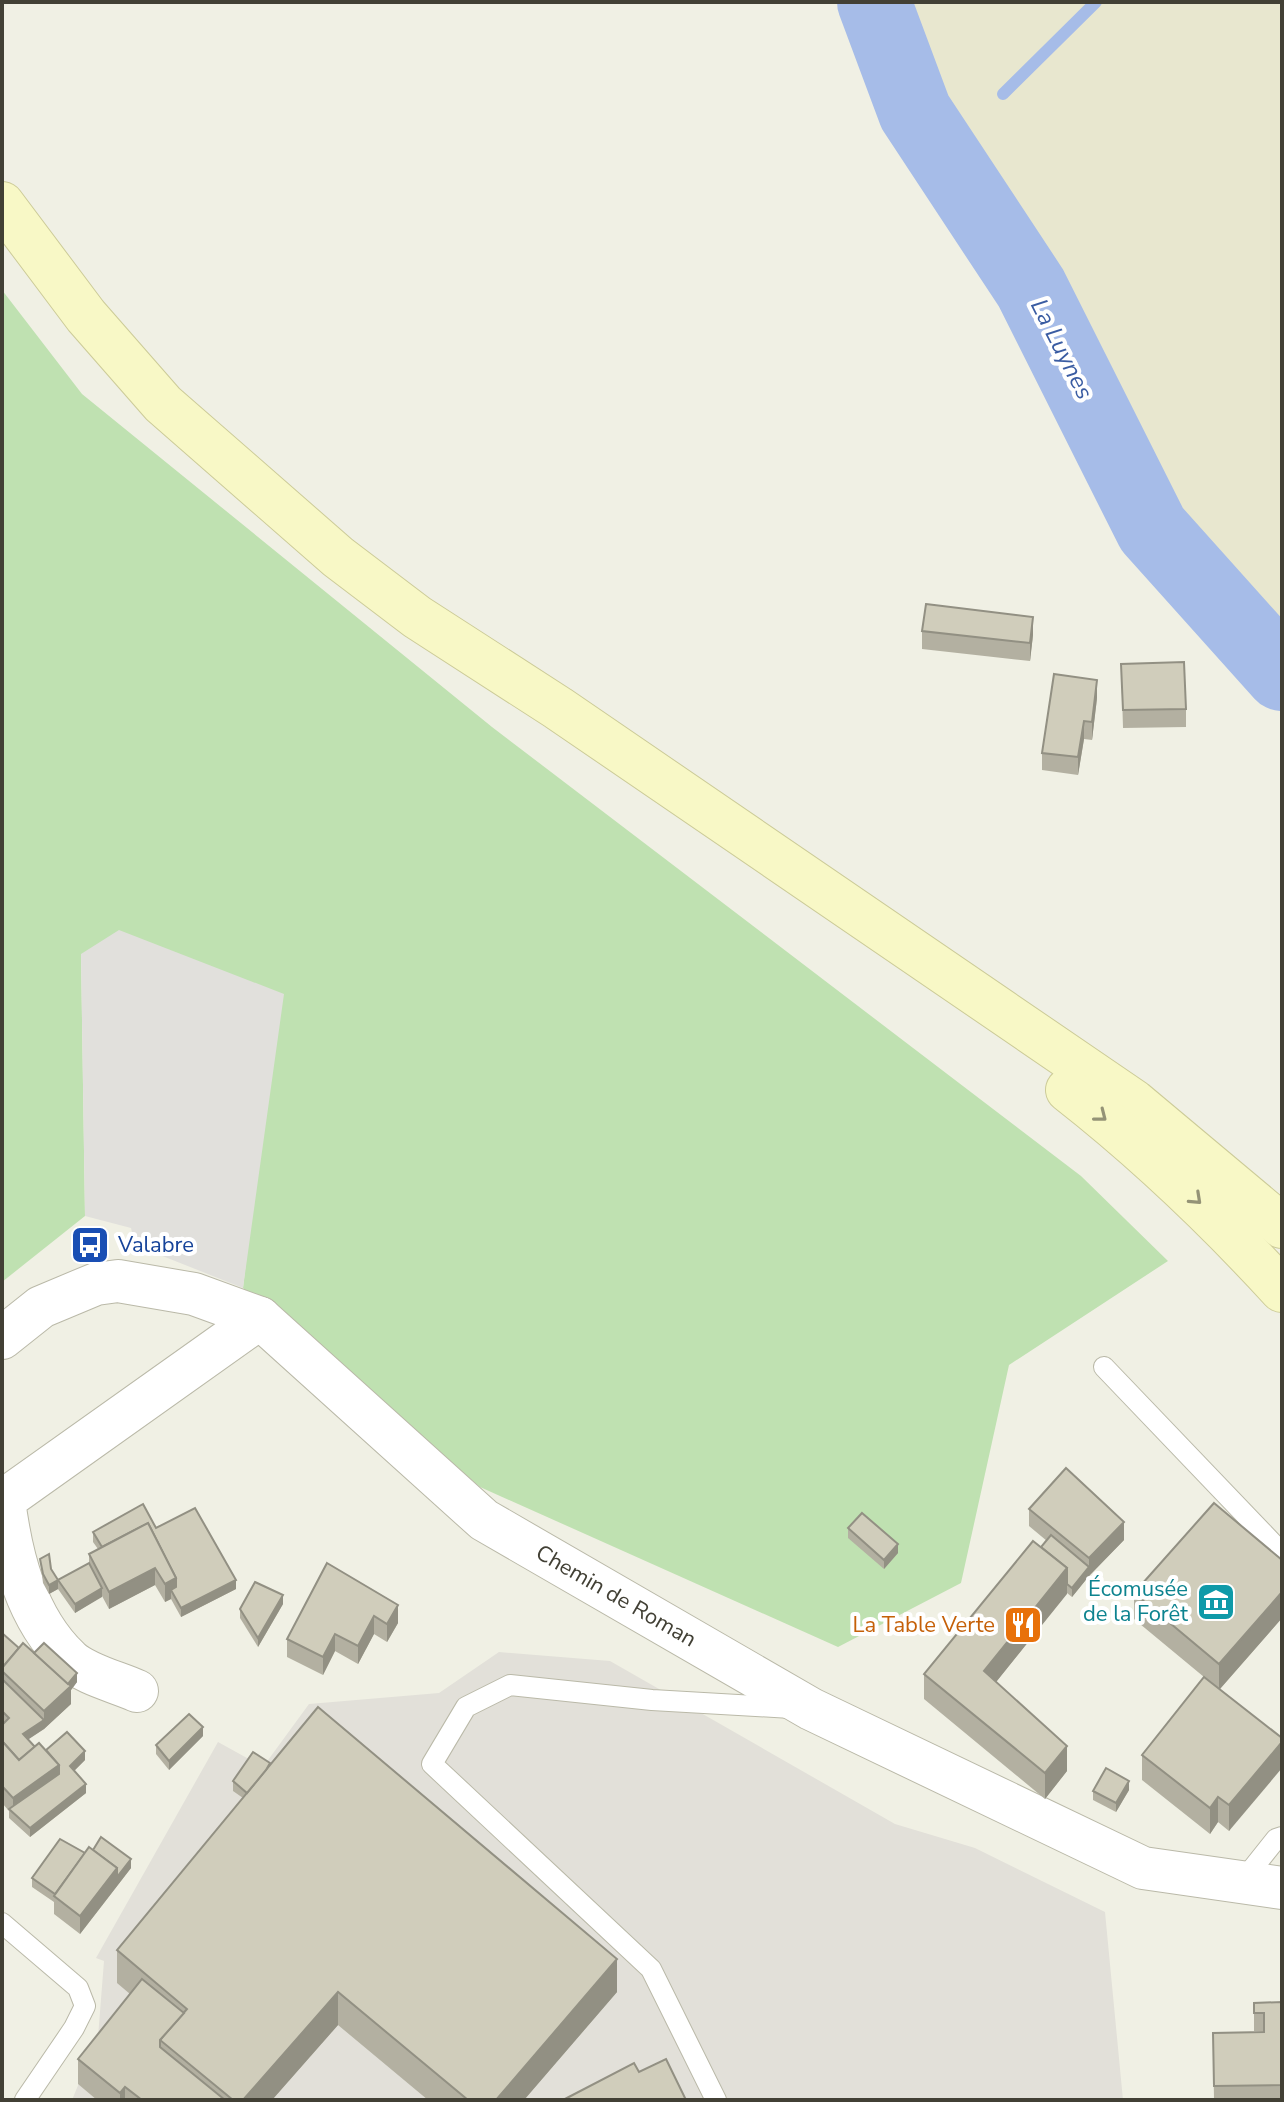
<svg xmlns="http://www.w3.org/2000/svg" width="1284" height="2102" viewBox="0 0 1284 2102" font-family="'Nunito Sans',sans-serif">
<rect width="100%" height="100%" fill="#f0f0e4"/>
<polygon fill="#e2e0d9" points="499,1652 610,1661 895,1824 975,1848 1105,1912 1123,2100 72,2100 98,2037 104,1961 96,1958 218,1742 263,1767 309,1704 439,1693"/>
<polygon fill="#e8e7cf" points="907,2 1282,2 1282,629 1163,501 1024,214 934,75"/>
<polygon fill="#bfe1b1" points="2,290 82,394 492,727 1081,1176 1168,1261 1009,1365 961,1583 838,1647 480,1487 243,1288 256,1175 81,954 85,1216 2,1282"/>
<polygon fill="#e1e0dc" points="119,930 284,994 243,1288 160,1255 136,1250 131,1228 85,1216 81,954"/>
<g fill="none" stroke-linecap="round" stroke-linejoin="round">
<polyline stroke="#a6bce8" stroke-width="12" points="1003,94 1096,2"/>
<polyline stroke="#a6bce8" stroke-width="74" points="874,2 915,112 1031,288 1152,529 1282,674"/>
<g stroke="#bab9a8" stroke-width="22">
<g id="service">
<polyline points="1104,1367 1282,1553"/>
<polyline points="1241,1883 1276,1839 1282,1837"/>
<polyline points="2,1923 78,1988 85,2006 74,2028 25,2100"/>
<polyline points="716,2100 651,1969 432,1764 466,1707 510,1685 652,1700 791,1708"/>
</g>
</g>
<g stroke="#bab9a8" stroke-width="44">
<g id="minor">
<polyline points="2,1338 41,1307 96,1284 118,1281 194,1294 260,1318 484,1520 811,1709 1143,1868 1282,1888"/>
<path d="M137,1691c-20,-9 -53,-17 -68,-32 -43,-41 -58,-103 -65,-159l256,-182"/>
</g>
</g>
<g stroke="#cccb98" stroke-width="46">
<g id="secondary">
<polyline points="2,204 86,316 163,404 338,557 417,617 558,708 1134,1102 1282,1226"/>
<path d="M1068,1090c78,61 147,127 214,200"/>
</g>
</g>
<use href="#service" stroke="#fff" stroke-width="20"/>
<use href="#minor" stroke="#fff" stroke-width="42"/>
<use href="#secondary" stroke="#f8f8c6" stroke-width="44"/>
</g>
<g fill="#b3b0a1">
<polygon points="922,631 1033,635 1030,661 922,649"/>
<polygon points="1121,664 1186,709 1186,727 1123,728"/>
<polygon points="1097,698 1092,740 1084,739 1078,775 1042,770 1042,753"/>
<polygon points="1029,1509 1124,1540 1089,1576 1072,1597 1067,1593 996,1682 1067,1771 1045,1799 924,1699 924,1674 1047,1541 1029,1526"/>
<polygon points="156,1528 236,1589 181,1617 171,1599 165,1602 155,1585 109,1609 102,1596 75,1613 58,1589 49,1594 43,1583 40,1559 51,1569 58,1580 89,1563 89,1554 98,1549 93,1542 93,1532"/>
<polygon points="848,1528 898,1553 884,1569 848,1538"/>
<polygon points="1282,1560 1282,1618 1220,1689 1282,1738 1229,1831 1218,1822 1210,1834 1142,1780 1142,1755 1204,1677 1134,1619 1134,1593"/>
<polygon points="327,1563 398,1623 387,1642 374,1634 358,1664 335,1651 323,1675 287,1657 287,1639"/>
<polygon points="283,1604 258,1647 240,1618 240,1609"/>
<polygon points="2,1633 19,1648 34,1653 77,1682 71,1690 71,1704 44,1729 28,1739 35,1747 85,1760 74,1771 86,1793 30,1837 9,1818 9,1811 2,1803 2,1725 4,1723 2,1720"/>
<polygon points="203,1736 169,1770 156,1754 156,1745"/>
<polygon points="270,1765 617,1992 524,2100 428,2100 338,2025 272,2100 97,2100 78,2084 78,2059 130,1994 117,1983 117,1950 243,1798 233,1791 233,1781"/>
<polygon points="1129,1790 1116,1812 1093,1800 1093,1791"/>
<polygon points="93,1850 131,1868 80,1934 54,1914 54,1902 32,1887 32,1878"/>
<polygon points="1282,2002 1282,2100 1214,2100 1213,2033 1264,2032 1254,2031 1254,2003"/>
</g>
<g fill="#929083">
<polygon points="1033,617 1033,635 1030,661 1030,643"/>
<polygon points="1097,680 1097,698 1092,740 1092,722"/>
<polygon points="1084,721 1084,739 1078,775 1078,757"/>
<polygon points="1124,1522 1124,1540 1089,1576 1072,1597 1072,1588 1089,1567 1089,1558"/>
<polygon points="898,1544 898,1553 884,1569 884,1560"/>
<polygon points="155,1568 155,1585 109,1609 109,1592"/>
<polygon points="1067,1568 1067,1594 984,1697 984,1671"/>
<polygon points="176,1578 176,1596 171,1590 171,1599 165,1602 165,1584"/>
<polygon points="58,1580 58,1589 49,1594 49,1585"/>
<polygon points="236,1580 236,1589 181,1617 181,1608"/>
<polygon points="102,1588 102,1597 75,1613 75,1604"/>
<polygon points="1282,1592 1282,1618 1219,1690 1219,1664"/>
<polygon points="283,1595 283,1604 258,1647 258,1638"/>
<polygon points="398,1605 398,1623 387,1642 387,1624"/>
<polygon points="374,1616 374,1634 358,1664 358,1646"/>
<polygon points="335,1634 335,1651 323,1675 323,1657"/>
<polygon points="77,1673 77,1682 71,1690 71,1704 44,1729 44,1711"/>
<polygon points="44,1720 44,1729 23,1743 23,1734"/>
<polygon points="203,1727 203,1736 169,1770 169,1761"/>
<polygon points="1282,1742 1282,1768 1229,1831 1229,1805"/>
<polygon points="1067,1746 1067,1771 1045,1799 1045,1773"/>
<polygon points="85,1751 85,1760 70,1775 70,1766"/>
<polygon points="59,1765 59,1783 13,1813 13,1798"/>
<polygon points="1129,1781 1129,1790 1116,1812 1116,1803"/>
<polygon points="86,1784 86,1793 30,1837 30,1828"/>
<polygon points="1218,1797 1218,1822 1210,1834 1210,1808"/>
<polygon points="131,1859 131,1868 80,1934 80,1916 117,1868"/>
<polygon points="617,1959 617,1992 524,2100 496,2100"/>
<polygon points="338,1992 338,2025 272,2100 243,2100"/>
<polygon points="125,2087 125,2100 120,2100 120,2093"/>
</g>
<g fill="#d0cdbb" stroke="#929083" stroke-width="2">
<polygon points="926,604 1033,617 1030,643 922,631"/>
<polygon points="1184,662 1186,709 1123,710 1121,664"/>
<polygon points="1054,674 1097,680 1092,722 1084,721 1078,757 1042,753"/>
<polygon points="1066,1468 1124,1522 1089,1558 1029,1509"/>
<polygon points="1214,1503 1282,1560 1282,1592 1219,1664 1134,1593"/>
<polygon points="143,1504 156,1528 195,1508 236,1580 181,1608 171,1590 176,1587 176,1578 148,1523 102,1547 93,1532"/>
<polygon points="862,1513 898,1544 884,1560 848,1528"/>
<polygon points="148,1523 176,1578 165,1584 155,1568 109,1592 89,1554"/>
<polygon points="1051,1535 1089,1567 1072,1588 1067,1584 1067,1568 1041,1547"/>
<polygon points="1033,1541 1067,1568 984,1671 1067,1746 1045,1773 924,1674"/>
<polygon points="49,1554 51,1569 58,1580 89,1563 102,1588 75,1604 58,1580 49,1585 43,1574 40,1559"/>
<polygon points="327,1563 398,1605 387,1624 374,1616 358,1646 335,1634 323,1657 287,1639"/>
<polygon points="255,1582 283,1595 258,1638 240,1609"/>
<polygon points="2,1633 19,1648 2,1668"/>
<polygon points="23,1643 71,1686 44,1711 2,1671 2,1668"/>
<polygon points="44,1643 77,1673 68,1684 34,1653"/>
<polygon points="1204,1677 1282,1738 1282,1742 1229,1805 1218,1797 1210,1808 1142,1755"/>
<polygon points="2,1679 44,1720 23,1734 35,1747 19,1760 2,1741 2,1725 9,1718 2,1711"/>
<polygon points="318,1707 617,1959 496,2100 468,2100 338,1992 243,2100 233,2100 160,2040 187,2009 117,1950"/>
<polygon points="189,1714 203,1727 169,1761 156,1745"/>
<polygon points="67,1732 85,1751 70,1766 86,1784 30,1828 9,1809 59,1774 59,1765 46,1750"/>
<polygon points="2,1741 19,1760 39,1743 59,1765 13,1798 2,1786"/>
<polygon points="253,1752 270,1763 266,1770 247,1793 233,1781"/>
<polygon points="1106,1768 1129,1781 1116,1803 1093,1791"/>
<polygon points="101,1837 131,1859 117,1877 117,1868 93,1850"/>
<polygon points="60,1839 85,1853 55,1894 32,1878"/>
<polygon points="89,1847 117,1868 80,1916 54,1896"/>
<polygon points="142,1979 184,2013 160,2040 160,2047 225,2100 142,2100 125,2087 120,2093 78,2059"/>
<polygon points="1282,2002 1282,2085 1214,2086 1213,2033 1264,2032 1264,2013 1254,2013 1254,2003"/>
<polygon points="666,2059 686,2100 563,2100 634,2063 639,2072"/>
</g>
<defs><path id="oneway-chevron" d="M-2-3.5L2.5 0L-2 3.5" fill="none" stroke-width="1.6" stroke-linecap="round" stroke-linejoin="round" transform="scale(2)"/></defs>
<g stroke="#949376">
<use href="#oneway-chevron" transform="translate(1101 1116) rotate(38)"/>
<use href="#oneway-chevron" transform="translate(1196 1199) rotate(43)"/>
</g>
<defs>
<g id="bus-square" transform="scale(2)"><rect x="-9" y="-9" width="18" height="18" rx="4" fill="#1a4fb4" stroke="#fff"/><path d="M-5-6H5V4H4V6H2V4H-2V6H-4V4H-5ZM-3.5-4V0h7V-4ZM-3.5 1.2v1.5H-2V1.2ZM2 1.2v1.5H3.5V1.2Z" fill="#fff"/></g>
<g id="museum-square" transform="scale(2)"><rect x="-9" y="-9" width="18" height="18" rx="4" fill="#0f9aa8" stroke="#fff"/><path d="M0-6L6-3V-2H-6V-3ZM-5-1h2V3h-2ZM-1-1h2V3h-2ZM3-1h2V3H3ZM-6 4H6V6H-6Z" fill="#fff"/></g>
<g id="restaurant-square" transform="scale(2)"><rect x="-9" y="-9" width="18" height="18" rx="4" fill="#e8710a" stroke="#fff"/><path d="M-5-6h1v4h1v-4h1v4h1v-4h1v5L-1.5 .5V6h-2V.5L-5-1ZM5-6V6H3V1.5H1.5Q1.5-4 5-6Z" fill="#fff"/></g>
</defs>
<g fill-rule="evenodd">
<use href="#bus-square" x="90" y="1245"/>
<use href="#museum-square" x="1216" y="1602"/>
<use href="#restaurant-square" x="1023" y="1625"/>
</g>
<g text-anchor="middle" dominant-baseline="central" stroke-width="8" stroke-linejoin="round" paint-order="stroke">
<g font-size="22" fill="#164399" stroke="#fff" text-anchor="start">
<text x="118" y="1245">Valabre</text>
</g>
<g font-size="22" fill="#0d838f" stroke="#fff" text-anchor="end">
<text x="1188" y="1589">Écomusée<tspan x="1188" dy="25">de la Forêt</tspan></text>
</g>
<g font-size="22" fill="#424035" stroke="#fff">
<text transform="translate(616 1596) rotate(30)">Chemin de Roman</text>
</g>
<g font-size="22" fill="#c56008" stroke="#fff" text-anchor="end">
<text x="995" y="1625">La Table Verte</text>
</g>
<g font-size="24" font-style="italic" fill="#3a5ca2" stroke="#fff">
<text transform="translate(1062 349) rotate(63)">La Luynes</text>
</g>
</g>
<rect width="1284" height="2102" fill="none" stroke="#424035" stroke-width="8"/>
</svg>
